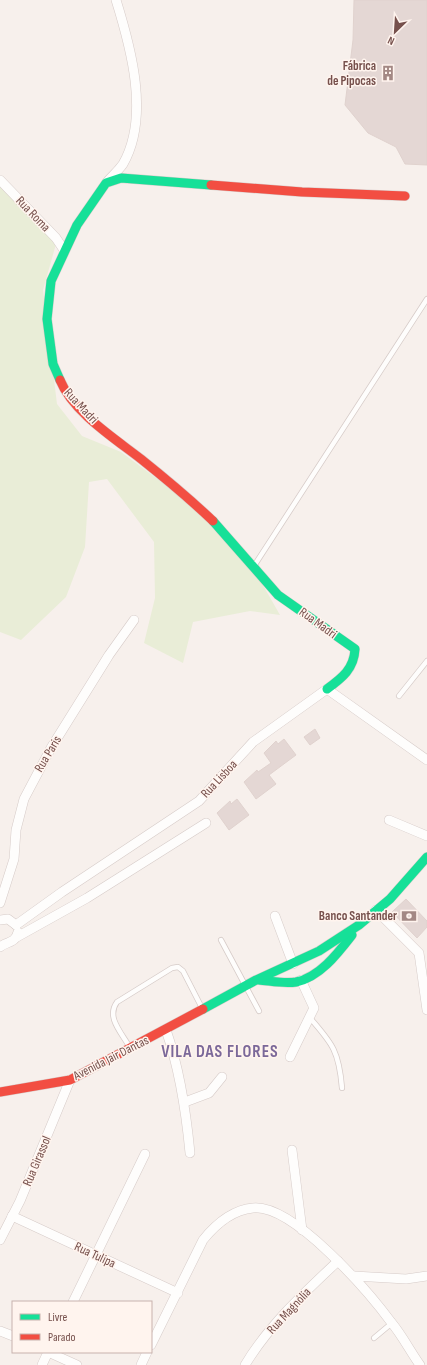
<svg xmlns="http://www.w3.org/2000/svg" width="427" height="1365" viewBox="0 0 427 1365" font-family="'Sofia Sans Condensed',sans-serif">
<rect width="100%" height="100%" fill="#f7f0ec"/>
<polygon fill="#e9edd7" points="0,181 58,237 43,290 57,404 82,436 121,452 191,504 260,580 280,615 250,611 193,622 183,663 144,643 155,598 154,542 107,479 89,482 85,547 66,597 21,640 0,632"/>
<g fill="#e4d7d4" stroke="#e0d2ce">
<polygon points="354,0 427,0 427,165 405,164 396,147 368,133 345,105 353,40"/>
<polygon points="315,729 320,738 310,745 304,737"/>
<polygon points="284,739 296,755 269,775 276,784 256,799 244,782 257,770 258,772 271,763 264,753 276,741 278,744"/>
<polygon points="237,799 249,815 229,830 217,813 230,801 231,804"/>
<polygon points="406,899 427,921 427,927 417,938 392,912"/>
</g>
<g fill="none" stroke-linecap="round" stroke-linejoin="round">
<g stroke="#d6cbc8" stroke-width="6">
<g id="lane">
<polyline points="254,566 427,299"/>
<polyline points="399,696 427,661"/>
<polyline points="221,940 259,1011"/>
<path d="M310,1018c23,26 29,34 32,70"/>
<path d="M129,1046c-8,-14 -23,-29 -12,-44l55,-34 6,-1 5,4 19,37"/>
<polyline points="374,1338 392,1323"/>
</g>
</g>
<g stroke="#d6cbc8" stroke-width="10">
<g id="street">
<polyline points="0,180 56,238 64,250"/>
<path d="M107,182c5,-6 12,-12 16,-18 27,-47 8,-116 -7,-164"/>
<polyline points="389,820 427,836"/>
<polyline points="0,903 14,859 16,830 24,799 51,748 109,655 134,620"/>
<polyline points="376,910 419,953 427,1010"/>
<polyline points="275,916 293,964"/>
<polyline points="0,920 8,919 16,925"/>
<polyline points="16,925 62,892 199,801 253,742 327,689 427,760"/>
<polyline points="17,937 87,898 206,823"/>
<path d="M0,947c7,-6 15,-3 18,-15"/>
<path d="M166,1030c14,40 20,81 24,123"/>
<polyline points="290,1057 314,1008 301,980"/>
<polyline points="185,1102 209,1093 222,1077"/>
<polyline points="292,1150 302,1230"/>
<polyline points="12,1216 178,1293"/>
<polyline points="0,1240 20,1201 70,1080"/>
<polyline points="354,1276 406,1279 427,1276"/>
<polyline points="73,1302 145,1154"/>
<polyline points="0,1331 13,1336"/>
<path d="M151,1345l52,-105c12,-15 29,-30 50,-32 40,-4 115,83 138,114 11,13 19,29 29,43"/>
<polyline points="48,1352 77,1365"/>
<polyline points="42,1365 48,1352"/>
<polyline points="141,1365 147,1352"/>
<path d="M245,1365c24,-40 59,-72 93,-104"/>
</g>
</g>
<g stroke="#d8ccca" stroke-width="10">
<g id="fast">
<polyline points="60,380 53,364 47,319 51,281 77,225 106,183 121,178 211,185"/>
<path d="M213,521l65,74 77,54c-1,20 -13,29 -28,40"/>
<path d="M259,980c12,1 25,4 37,2 24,-5 42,-29 56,-47"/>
<polyline points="203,1009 256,980 319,951 359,925 390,899 427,857"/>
</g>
</g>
<g stroke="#d8ccca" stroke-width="10">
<g id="jam">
<polyline points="211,185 302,192 405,196"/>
<path d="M60,380c13,32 54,58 81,79 25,20 49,40 72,62"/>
<polyline points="0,1092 70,1080 203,1009"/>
</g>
</g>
<use href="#lane" stroke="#fefdfc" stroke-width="4.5"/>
<use href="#street" stroke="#fefdfc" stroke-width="9"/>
<use href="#fast" stroke="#16e098" stroke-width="9"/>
<use href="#jam" stroke="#f24e42" stroke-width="9"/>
</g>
<defs>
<g id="building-bare" transform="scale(1.2)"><path d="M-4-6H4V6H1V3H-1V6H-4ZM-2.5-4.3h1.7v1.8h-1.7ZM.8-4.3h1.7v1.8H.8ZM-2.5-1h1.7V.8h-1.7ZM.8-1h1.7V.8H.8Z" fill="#a38884" stroke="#fff4ee" stroke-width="2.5" paint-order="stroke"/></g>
<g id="bank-bare" transform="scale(1.2)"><path d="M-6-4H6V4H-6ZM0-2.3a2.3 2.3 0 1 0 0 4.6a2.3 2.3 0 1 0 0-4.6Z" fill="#a38884" stroke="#fff4ee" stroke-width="2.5" paint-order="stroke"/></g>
</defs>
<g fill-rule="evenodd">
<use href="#building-bare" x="388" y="73"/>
<use href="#bank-bare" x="409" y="916"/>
</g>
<g text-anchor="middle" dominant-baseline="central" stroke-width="3" stroke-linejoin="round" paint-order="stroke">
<g font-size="13" font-weight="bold" fill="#76504c" stroke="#fff4ee" text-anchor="end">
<text x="376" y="66">Fábrica<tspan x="376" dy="15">de Pipocas</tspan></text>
<text x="397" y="916">Banco Santander</text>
</g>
<g font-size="13" fill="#76504c" stroke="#fff4ee">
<text transform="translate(33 214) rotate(46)">Rua Roma</text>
<text transform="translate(81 406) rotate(47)">Rua Madri</text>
<text transform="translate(318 623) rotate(36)">Rua Madri</text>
<text transform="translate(48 754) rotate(-59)">Rua Paris</text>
<text transform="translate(219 779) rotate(-47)">Rua Lisboa</text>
<text transform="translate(111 1058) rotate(-27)">Avenida Jair Dantas</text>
<text transform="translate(37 1161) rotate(-67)">Rua Girassol</text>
<text transform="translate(95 1255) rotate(25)">Rua Tulipa</text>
<text transform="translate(289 1311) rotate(-47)">Rua Magnólia</text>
</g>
<g font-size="17" font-weight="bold" letter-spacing="1" fill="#7b6899" stroke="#fff4ee">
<text x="220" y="1052">VILA DAS FLORES</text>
</g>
</g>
<rect x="12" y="1301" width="140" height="52" fill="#fff4ee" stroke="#c8b2ad"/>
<rect x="20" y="1314" width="20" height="6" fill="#16e098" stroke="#c8b2ad"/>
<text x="48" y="1321" font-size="12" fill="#76504c">Livre</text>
<rect x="20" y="1334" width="20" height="6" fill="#f24e42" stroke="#c8b2ad"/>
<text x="48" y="1341" font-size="12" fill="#76504c">Parado</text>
<g transform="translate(395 32) rotate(205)" stroke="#fff4ee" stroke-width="3" paint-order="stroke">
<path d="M0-3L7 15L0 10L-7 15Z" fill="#76504c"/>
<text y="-6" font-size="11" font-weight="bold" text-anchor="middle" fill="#76504c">N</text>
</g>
</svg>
